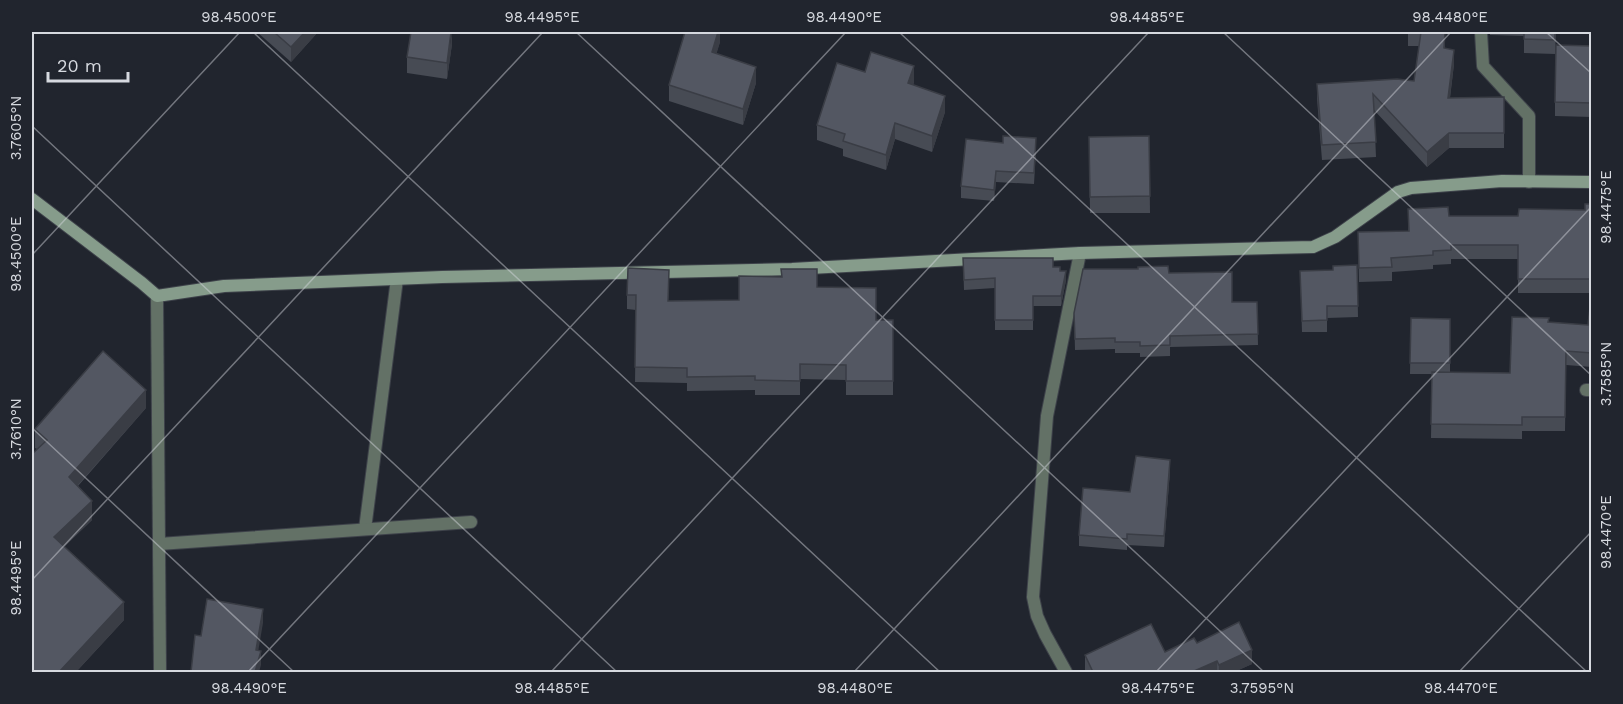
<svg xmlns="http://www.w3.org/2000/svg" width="1623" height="704" viewBox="0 0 1623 704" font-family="'Work Sans',sans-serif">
<rect width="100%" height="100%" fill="#21252e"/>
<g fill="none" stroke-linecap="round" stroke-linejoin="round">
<g stroke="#3e424a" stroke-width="14">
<g id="lane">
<polyline points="365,529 397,279"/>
<polyline points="159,544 471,522"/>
</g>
</g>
<g stroke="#3e424a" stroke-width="14">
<g id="street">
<polyline points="1481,32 1483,66 1529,116 1529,182"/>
<polyline points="157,296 160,672"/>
<polyline points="1586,390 1592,390"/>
<polyline points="1066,672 1045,634 1037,616 1033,597 1047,416 1080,253"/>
</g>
</g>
<g stroke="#3e424a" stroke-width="14">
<polyline id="secondary" points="32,199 142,283 157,296 224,286 442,277 792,269 1080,253 1313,247 1335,237 1398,192 1411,188 1502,181 1592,182"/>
</g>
<use href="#lane" stroke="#637166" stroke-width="12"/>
<use href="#street" stroke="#637166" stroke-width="12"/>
<use href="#secondary" stroke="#869c8b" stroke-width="12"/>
</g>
<g fill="#474b54">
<polygon points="257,32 318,32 291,62"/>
<polygon points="720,32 720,42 716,54 756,83 743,125 669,101 669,85"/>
<polygon points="1408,32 1445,32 1445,48 1454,64 1450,98 1504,97 1504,148 1449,148 1427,167 1374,110 1376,157 1322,160 1317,99 1317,84 1414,81 1419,46 1408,46"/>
<polygon points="1490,32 1556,32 1555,54 1524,53 1524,36 1490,35"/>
<polygon points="452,44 447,79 407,73 407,57"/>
<polygon points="1592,46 1592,117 1555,116 1555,102"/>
<polygon points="865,72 914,82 913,85 945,112 932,152 895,139 886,170 843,156 843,149 817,140 817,125"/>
<polygon points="1149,136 1150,213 1090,213 1089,137"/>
<polygon points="1036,149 1034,184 996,182 994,201 961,198 961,186"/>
<polygon points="1592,204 1592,367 1566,365 1565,431 1522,431 1522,439 1431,438 1432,374 1410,374 1411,318 1450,319 1450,372 1510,373 1549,322 1588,325 1591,293 1518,293 1518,259 1451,259 1451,264 1433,265 1433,269 1392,272 1392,281 1359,282 1358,232 1408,231 1408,209 1449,216 1518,216 1585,210"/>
<polygon points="963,258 1053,267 1060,271 1066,280 1061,306 1033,306 1033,330 995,330 995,288 964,290"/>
<polygon points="1357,265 1358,317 1327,318 1327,332 1302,332 1300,271 1333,270"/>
<polygon points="669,270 668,301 739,300 817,287 876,320 893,320 893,395 846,395 846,380 800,379 800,395 755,395 755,390 687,391 687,383 635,382 636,310 627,309 627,295"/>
<polygon points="1169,273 1232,302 1257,302 1258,345 1170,347 1170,356 1140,357 1140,353 1115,353 1115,349 1075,350 1074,313"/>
<polygon points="146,408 78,486 92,520 64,547 124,620 76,672 37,449 35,448 35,429"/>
<polygon points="1170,471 1164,547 1127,545 1127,550 1079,546 1079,535 1130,492"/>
<polygon points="1197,643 1252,664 1234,672 1086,672 1085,670 1085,655 1165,652"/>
</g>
<g fill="#3a3d45">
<polygon points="305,32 318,32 291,62 291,47"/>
<polygon points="452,32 452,44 447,79 447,63"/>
<polygon points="718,32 720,32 720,42 712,69 712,52"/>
<polygon points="1454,50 1454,64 1448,113 1448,98"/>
<polygon points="914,66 914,82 908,99 908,83"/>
<polygon points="756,67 756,83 743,125 743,109"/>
<polygon points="945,96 945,112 932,152 932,136"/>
<polygon points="895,123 895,139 886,170 886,155"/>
<polygon points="1449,133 1449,148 1427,167 1427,152"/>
<polygon points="996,171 996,182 994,201 994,190"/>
<polygon points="1066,271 1066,280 1061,306 1061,296"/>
<polygon points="146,390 146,408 69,495 69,477"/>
<polygon points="1170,460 1170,471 1164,547 1164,536"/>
<polygon points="92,501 92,520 54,556 54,537"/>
<polygon points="124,602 124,620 76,672 59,672"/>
<polygon points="263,609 263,623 256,664 256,650"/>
<polygon points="1252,650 1252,664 1234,672 1219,672 1219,665"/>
<polygon points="261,651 261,665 259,672 255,672"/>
<polygon points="1217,661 1217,672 1192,672"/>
</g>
<g fill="#535762" stroke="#3a3d45" stroke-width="1.5">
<polygon points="274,32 305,32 291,47"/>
<polygon points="411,32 451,32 447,63 407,57"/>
<polygon points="685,32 718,32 712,52 756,67 743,109 669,85"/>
<polygon points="1421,32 1445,32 1444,48 1454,50 1448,98 1504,97 1504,133 1449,133 1427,152 1373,94 1376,142 1322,145 1317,84 1397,79 1414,81"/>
<polygon points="1524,32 1555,32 1555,40 1524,39"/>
<polygon points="1556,45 1592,46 1592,103 1555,102"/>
<polygon points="871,52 914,66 908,83 945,96 932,136 895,123 886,155 843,141 845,134 817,125 837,63 865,72"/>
<polygon points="1003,136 1036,138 1034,173 996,171 994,190 961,186 966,139 1003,143"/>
<polygon points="1149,136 1150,196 1090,197 1089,137"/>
<polygon points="1585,204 1592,204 1592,279 1518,279 1518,245 1451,245 1451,250 1433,251 1433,255 1391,258 1392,267 1359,268 1358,232 1409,231 1408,209 1448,207 1449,216 1518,216 1519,209 1585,210"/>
<polygon points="963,258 1053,258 1053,267 1060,267 1060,271 1066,271 1061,296 1033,296 1033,320 995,320 995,278 964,280"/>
<polygon points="1357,265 1358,306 1327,306 1327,320 1302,321 1300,271 1333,270 1333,266"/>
<polygon points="1168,266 1169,273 1232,272 1232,302 1257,302 1258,334 1170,336 1170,345 1140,346 1140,342 1115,342 1115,338 1075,339 1074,313 1083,269 1138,269 1138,267"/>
<polygon points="628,268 669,270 668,301 739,300 739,276 782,277 781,269 817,269 817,287 876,288 876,320 893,320 893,381 846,381 846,365 800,364 800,381 755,380 755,376 687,377 687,368 635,367 636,295 627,295"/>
<polygon points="1592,288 1592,353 1566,351 1565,417 1522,417 1522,425 1431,424 1432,372 1510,373 1512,317 1549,318 1548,322 1588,325"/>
<polygon points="1411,318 1450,319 1450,363 1410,363"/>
<polygon points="103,351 146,390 69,477 92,501 54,537 124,602 59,672 32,672 32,454 47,440 35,429"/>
<polygon points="1136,456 1170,460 1164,536 1127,534 1127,539 1079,535 1083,488 1130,492"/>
<polygon points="207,599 263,609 256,650 261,651 255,672 191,672 195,635 201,636"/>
<polygon points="1239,622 1252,650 1219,665 1217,661 1192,672 1093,672 1085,655 1151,624 1165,652 1194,638 1197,643"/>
</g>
<path fill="none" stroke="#d6d9df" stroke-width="1.5" stroke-opacity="0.45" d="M253,32l687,640M576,32l688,640M899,32l688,640M1223,32l369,344M1546,32l46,42M32,126l585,546M32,255l208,-223M32,428l262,244M32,580l511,-548M248,672l598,-640M551,672l598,-640M854,672l597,-640M1156,672l436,-466M1459,672l133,-141"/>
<rect width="1623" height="704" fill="none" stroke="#21252e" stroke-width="66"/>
<path d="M48 72v9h80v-9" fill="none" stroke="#d6d9df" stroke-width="3"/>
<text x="57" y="72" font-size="18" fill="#d6d9df" stroke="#21252e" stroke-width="4.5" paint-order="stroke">20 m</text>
<rect x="33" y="33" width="1557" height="638" fill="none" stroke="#d6d9df" stroke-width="2"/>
<g font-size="15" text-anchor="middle" fill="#d6d9df">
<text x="239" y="22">98.4500°E</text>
<text x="542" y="22">98.4495°E</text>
<text x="844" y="22">98.4490°E</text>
<text x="1147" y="22">98.4485°E</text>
<text x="1450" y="22">98.4480°E</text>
<text transform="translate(16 128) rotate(-90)" y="5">3.7605°N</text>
<text transform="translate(1606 207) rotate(-90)" y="5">98.4475°E</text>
<text transform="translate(16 254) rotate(-90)" y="5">98.4500°E</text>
<text transform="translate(1606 374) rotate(-90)" y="5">3.7585°N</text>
<text transform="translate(16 429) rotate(-90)" y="5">3.7610°N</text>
<text transform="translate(1606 532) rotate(-90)" y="5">98.4470°E</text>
<text transform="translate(16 578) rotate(-90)" y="5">98.4495°E</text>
<text x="249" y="693">98.4490°E</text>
<text x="552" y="693">98.4485°E</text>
<text x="855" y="693">98.4480°E</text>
<text x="1158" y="693">98.4475°E</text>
<text x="1262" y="693">3.7595°N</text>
<text x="1461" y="693">98.4470°E</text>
</g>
</svg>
